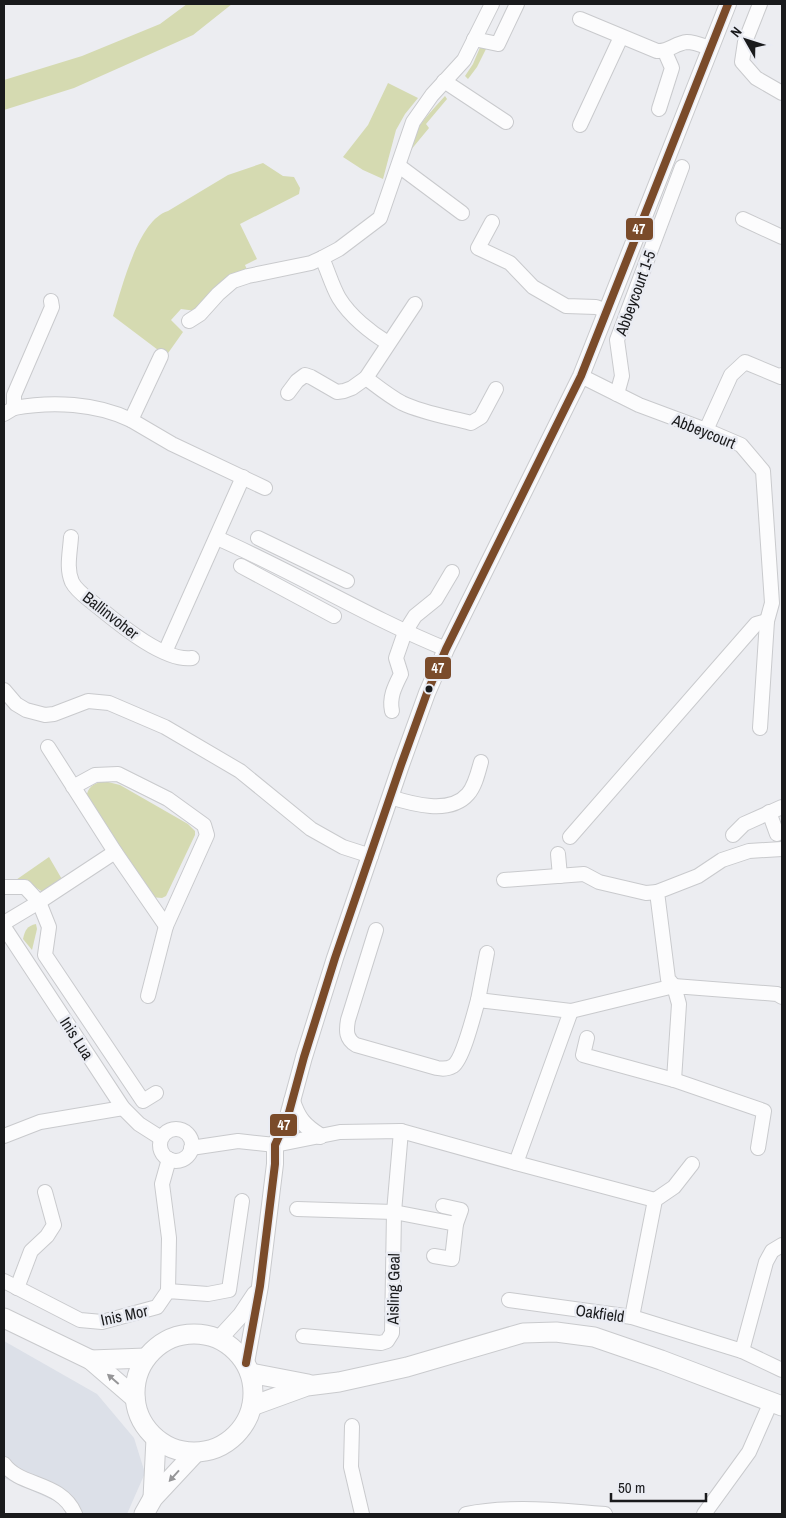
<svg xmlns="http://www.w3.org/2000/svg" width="786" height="1518" viewBox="0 0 786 1518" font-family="'Archivo Narrow',sans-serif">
<rect width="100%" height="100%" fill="#ecedf1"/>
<polygon fill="#dce0e8" points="4,1341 97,1394 134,1438 145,1473 127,1514 70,1514 59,1503 4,1478"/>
<g fill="#d5dab1">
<polygon points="187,4 232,4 193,35 74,88 4,110 4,80 82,56 160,24"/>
<polygon points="481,45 487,47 477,67 468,79 465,76 473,64"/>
<polygon points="388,83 418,98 405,114 396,130 383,179 363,170 343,157 368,125"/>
<path d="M445,96l2,3 -21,25 3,4 -19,23c1,-21 22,-40 35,-55z"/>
<path d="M263,163l20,13 11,1 6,11 -1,6 -59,30 17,35 -12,6 3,7 -52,39 -15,-2 -10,11 12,12 -17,24 -53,-40c9,-28 25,-96 55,-105l60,-36z"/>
<path d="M104,781l16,4 68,39 7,7v4l-29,61 -4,2 -12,-1 -64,-99c2,-12 7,-14 18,-17z"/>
<polygon points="49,857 63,881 43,892 30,884 13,882"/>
<path d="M36,924l1,5 -5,21 -9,-11c2,-9 4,-13 13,-15z"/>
</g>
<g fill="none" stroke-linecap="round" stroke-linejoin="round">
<g stroke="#c9cacd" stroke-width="16">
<g id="minor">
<polyline points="760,4 745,42 742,62 756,78 782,93"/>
<path d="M580,19l77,32c12,1 18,-8 30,-9 7,0 17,4 23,6"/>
<polyline points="474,39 498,44 517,4"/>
<polyline points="444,81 506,122"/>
<polyline points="659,109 672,68 665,52"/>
<polyline points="580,125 621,37"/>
<polyline points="399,166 462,213"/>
<polyline points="743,219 782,237"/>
<polyline points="492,222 478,248 510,263 533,287 566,306 596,307 607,311"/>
<path d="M322,258c6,13 10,28 17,40 11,18 32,35 49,45"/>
<polyline points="189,321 200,314 218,294 233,281 248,276 311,263 322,258 339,249 380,218 413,122 432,95 464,60 492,4"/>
<polyline points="581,376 639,405 706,430 741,445 763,471 772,603 767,621 760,728"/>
<path d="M366,378c12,9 23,18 36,25 21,10 46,14 69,20l10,-6 15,-28"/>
<polyline points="288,393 297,381 305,375 311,377 337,392 344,391 352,388 366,378 415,304"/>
<polyline points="617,394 622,376 617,340 682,167"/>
<path d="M14,408c38,-7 82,-5 117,12l30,-64"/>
<polyline points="4,414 14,408 14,395 52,307 51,301"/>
<polyline points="131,420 172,444 265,488"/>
<polyline points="706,430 731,375 745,362 781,377 782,375"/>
<path d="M71,537c-1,16 -5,31 1,45 5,10 17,17 25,24 21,17 67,56 95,52"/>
<path d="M217,538c78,34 150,79 229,111"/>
<polyline points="258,538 347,581"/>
<polyline points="241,566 334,616"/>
<polyline points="165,652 243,477"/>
<polyline points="4,690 16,704 26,710 45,715 54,714 88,701 109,703 165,727 240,771 311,829 343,847 371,856"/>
<path d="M392,711c-3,-14 3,-25 9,-37l-5,-16 9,-26 10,-16 21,-17 16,-27"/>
<polyline points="48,747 115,852 166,926 207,835 204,825 168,799 118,774 95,775 73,787"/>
<path d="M390,797c22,7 60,18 78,-3 7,-8 10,-21 13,-32"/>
<polyline points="769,812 777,834"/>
<polyline points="733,835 744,824 782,807"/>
<polyline points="570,837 756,624 767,621"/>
<polyline points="558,854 560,876"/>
<polyline points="504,880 584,874 599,882 646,893 657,892"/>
<polyline points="4,887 25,887 39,902 49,927 45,955 143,1101 156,1093"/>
<polyline points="4,923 39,902 115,852"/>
<polyline points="4,927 123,1108 139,1124 161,1138"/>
<path d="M376,930l-28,90c-2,11 -2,19 8,25l81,23c5,1 11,1 16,-2 10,-7 21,-52 25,-66l93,11 -55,152"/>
<polyline points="148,996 166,926"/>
<polyline points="478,1000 487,953"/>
<polyline points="571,1011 674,986 668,979 657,892 698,876 722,860 749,851 782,849"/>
<polyline points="587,1038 583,1055 674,1080 764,1111 758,1148"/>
<polyline points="674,1080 679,1004 674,986 777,994 782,997"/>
<circle cx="176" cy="1145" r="16"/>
<polyline points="4,1136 40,1122 123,1108"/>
<polyline points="191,1148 238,1141 275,1145 340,1132 401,1131 516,1163 655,1200"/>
<polyline points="297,1209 394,1212 456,1224"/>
<polyline points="434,1256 452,1259 456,1224 461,1210 443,1206"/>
<polyline points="4,1281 80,1320 102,1322 157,1307 168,1291 208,1294 229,1290 242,1201"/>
<polyline points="17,1288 31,1251 47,1236 54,1225 45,1192"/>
<polyline points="168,1291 169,1238 162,1184 169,1159"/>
<polyline points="509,1300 632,1317 742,1351 782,1370"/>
<polyline points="632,1317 655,1200 674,1187 692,1164"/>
<polyline points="303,1336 381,1343 387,1341 392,1333 394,1212 401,1131"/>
<polyline points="742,1351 766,1262 772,1251 782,1245"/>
<polyline points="352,1426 351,1467 362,1514"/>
<path d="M4,1464c16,23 57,17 71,50"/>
<path d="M466,1514c42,-9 96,-4 139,0"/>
<polyline points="704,1514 749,1452 771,1402"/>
</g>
</g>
<g stroke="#c9cacd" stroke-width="18">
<g id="tertiary">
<path d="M292,1101c6,18 12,25 28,35"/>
<polyline points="219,1339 241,1315 255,1294"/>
<polyline points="246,1363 260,1286 275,1164 275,1145 288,1116 304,1057 335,958 401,765 427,693 446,649 581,376 728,4"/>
</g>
</g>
<g stroke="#c9cacd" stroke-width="21">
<g id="secondary">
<polyline points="4,1318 91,1360 135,1398"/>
<circle cx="194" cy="1393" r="59"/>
<polyline points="91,1360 146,1358"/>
<polyline points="250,1373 308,1384"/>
<polyline points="252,1406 307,1386 339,1382 407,1367 523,1333 556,1332 594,1337 661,1360 782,1406"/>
<polyline points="153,1498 156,1439"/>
<polyline points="144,1514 153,1498 195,1453"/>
</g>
</g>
<use href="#minor" stroke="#fcfcfd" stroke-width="14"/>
<use href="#tertiary" stroke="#fcfcfd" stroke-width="16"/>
<use href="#secondary" stroke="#fcfcfd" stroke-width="19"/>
<g stroke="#eaecf3" stroke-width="11">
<polyline id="bus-1" points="246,1363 260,1286 275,1164 275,1145 288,1116 304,1057 335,958 401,765 427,693 446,649 581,376 728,4"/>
</g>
<use href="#bus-1" stroke="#7a4b2a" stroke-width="8"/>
</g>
<defs><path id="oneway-solid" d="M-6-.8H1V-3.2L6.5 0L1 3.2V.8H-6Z" transform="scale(1.25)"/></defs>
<g fill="#969698">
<use href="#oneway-solid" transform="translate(113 1379) rotate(-139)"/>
<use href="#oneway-solid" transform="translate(174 1476) rotate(132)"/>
</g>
<circle fill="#191a1c" stroke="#eaecf3" stroke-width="2" cx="429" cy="689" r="4.5"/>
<g text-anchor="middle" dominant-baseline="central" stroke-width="5" stroke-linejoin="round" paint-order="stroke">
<g font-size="16" fill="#191a1c" stroke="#eaecf3">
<text transform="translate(635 293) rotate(-70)">Abbeycourt 1-5</text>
<text transform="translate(704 431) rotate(22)">Abbeycourt</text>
<text transform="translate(111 615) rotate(38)">Ballinvoher</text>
<text transform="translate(77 1038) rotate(57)">Inis Lua</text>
<text transform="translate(393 1289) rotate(-89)">Aisling Geal</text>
<text transform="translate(600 1313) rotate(8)">Oakfield</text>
<text transform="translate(124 1315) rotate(-12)">Inis Mor</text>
</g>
</g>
<g stroke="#eaecf3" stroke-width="2">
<rect x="625" y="217" width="29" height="24" rx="5" fill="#7a4b2a"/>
<rect x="424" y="656" width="28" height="24" rx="5" fill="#7a4b2a"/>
<rect x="269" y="1113" width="29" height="24" rx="5" fill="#7a4b2a"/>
</g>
<g font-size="14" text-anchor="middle" font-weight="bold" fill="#fff">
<text x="639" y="234">47</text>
<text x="438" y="673">47</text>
<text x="284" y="1130">47</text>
</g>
<rect width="786" height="1518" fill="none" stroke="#191a1c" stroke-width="10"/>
<g transform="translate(746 40) rotate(309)" stroke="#eaecf3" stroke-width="4" paint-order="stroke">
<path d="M0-4L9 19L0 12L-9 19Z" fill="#191a1c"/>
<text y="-8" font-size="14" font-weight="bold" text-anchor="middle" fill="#191a1c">N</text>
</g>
<path d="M611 1493v8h95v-8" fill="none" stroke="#191a1c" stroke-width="2.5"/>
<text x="618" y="1493" font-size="15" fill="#191a1c" stroke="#eaecf3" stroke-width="4" paint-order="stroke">50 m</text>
</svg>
